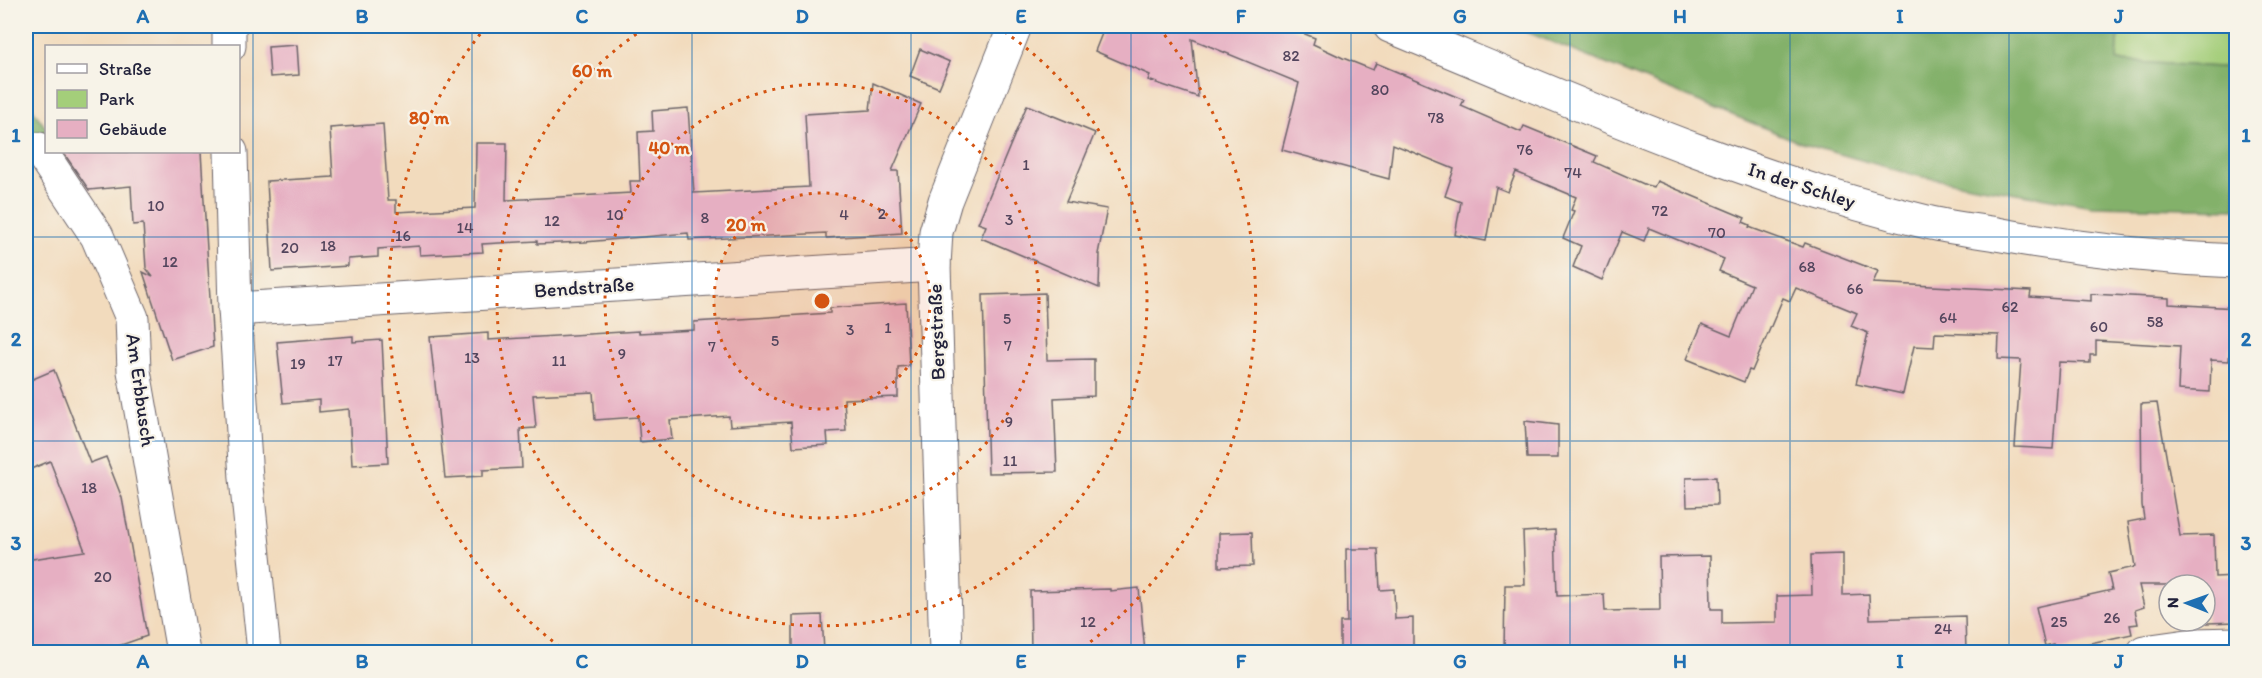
<svg xmlns="http://www.w3.org/2000/svg" width="2262" height="678" viewBox="0 0 2262 678" font-family="Itim,sans-serif">
<rect width="100%" height="100%" fill="#f7f3e8"/>
<filter id="ink" filterUnits="userSpaceOnUse"><feTurbulence type="fractalNoise" baseFrequency=".0167" numOctaves="2"/><feDisplacementMap in="SourceGraphic" scale="12" xChannelSelector="R" yChannelSelector="G"/><feConvolveMatrix kernelMatrix="1 2 1 2 8 2 1 2 1" color-interpolation-filters="sRGB"/></filter>
<filter id="wash" filterUnits="userSpaceOnUse"><feTurbulence type="fractalNoise" baseFrequency=".008" numOctaves="4" result="noise"/><feDisplacementMap in="SourceGraphic" scale="24" xChannelSelector="R" yChannelSelector="G"/><feGaussianBlur stdDeviation="1.35" result="paint"/><feColorMatrix in="noise" values="0 0 0 0 0 0 0 0 0 0 0 0 0 0 0 0 0 1.4 0 .05"/><feComposite in="paint" operator="in"/></filter>
<g filter="url(#wash)">
<rect width="100%" height="100%" fill="#f2dbbd"/>
<g fill="#a4ce7a" stroke="#63785a" stroke-width="1.5">
<polygon points="1833,26 1963,26 1949,32 1837,28"/>
<polygon points="2119,26 2236,26 2236,68 2117,61"/>
</g>
<g fill="#83b16a" stroke="#526a52" stroke-width="1.5">
<polygon points="1512,26 1833,26 1837,28 1949,32 1963,26 2119,26 2117,61 2236,68 2236,209 2092,206 1918,176 1804,144"/>
<polygon points="26,100 46,128 46,144 32,160 26,163"/>
</g>
<g id="blocks">
<g fill="#e6afc2">
<polygon points="1105,26 1285,26 1315,38 1313,44 1343,58 1373,70 1376,63 1464,100 1461,106 1521,132 1524,126 1597,156 1594,162 1646,185 1654,187 1657,181 1745,218 1743,222 1750,225 1749,227 1803,247 1805,243 1878,271 1873,283 2031,291 2030,297 2091,301 2091,294 2169,298 2169,304 2236,308 2236,347 2230,347 2229,361 2211,360 2210,392 2178,390 2180,346 2096,341 2096,355 2090,355 2090,363 2059,362 2053,449 2015,447 2021,360 1998,359 1999,335 1935,333 1934,347 1914,346 1903,394 1856,384 1868,333 1851,326 1857,313 1796,288 1790,301 1783,298 1752,371 1749,370 1744,382 1687,359 1702,324 1731,336 1752,285 1719,271 1724,259 1649,228 1644,241 1622,232 1602,280 1573,267 1581,246 1563,238 1574,211 1571,210 1576,197 1516,172 1508,192 1496,187 1486,241 1455,235 1461,202 1445,196 1454,169 1393,144 1389,179 1282,150 1299,83 1192,39 1198,97 1148,80 1150,75 1095,51"/>
<polygon points="297,45 299,75 270,77 268,47"/>
<polygon points="920,49 950,62 939,88 910,76"/>
<polygon points="873,83 921,104 892,171 898,171 902,233 826,238 826,233 689,240 688,233 585,242 537,244 537,241 482,244 483,252 420,255 419,246 378,249 378,257 348,259 348,266 272,271 267,181 333,177 330,128 383,124 388,200 396,200 396,212 475,208 476,143 507,143 506,200 631,193 630,181 640,181 638,132 653,131 652,111 688,108 694,193 809,187 805,114 870,110"/>
<polygon points="1027,105 1095,133 1066,202 1107,209 1098,254 1100,254 1099,288 981,238 986,226 978,223"/>
<polygon points="63,152 201,152 213,347 172,360 143,272 153,277 146,268 143,224 133,225 131,186 89,190"/>
<polygon points="1045,293 1047,360 1094,359 1094,396 1054,398 1057,472 988,473 983,295"/>
<polygon points="906,303 909,366 898,367 898,397 844,399 846,431 827,432 828,445 793,447 791,422 730,426 729,416 670,420 672,439 640,442 638,417 595,420 593,392 533,395 536,428 520,429 522,468 483,470 483,476 445,478 430,337 488,333 488,340 639,331 639,333 694,330 694,322 830,313 830,308"/>
<polygon points="353,336 353,342 382,340 388,463 352,465 349,409 319,412 319,400 283,403 277,342"/>
<polygon points="54,370 90,463 106,457 122,498 147,636 101,652 26,652 26,560 85,551 50,461 26,471 26,382"/>
<polygon points="2157,403 2180,536 2214,535 2215,577 2236,576 2236,622 2207,623 2205,585 2139,585 2144,607 2135,610 2138,624 2130,625 2132,634 2054,651 2053,644 2045,646 2036,607 2112,590 2108,573 2135,567 2128,522 2144,519 2142,505 2141,404"/>
<polygon points="1525,421 1558,425 1558,458 1527,458"/>
<polygon points="1716,477 1717,505 1687,506 1686,478"/>
<polygon points="1555,530 1557,596 1604,594 1605,611 1660,610 1659,557 1710,556 1711,609 1722,609 1722,623 1777,622 1777,596 1812,595 1811,555 1843,554 1843,595 1869,594 1870,619 1965,616 1966,652 1504,652 1505,585 1525,585 1523,532"/>
<polygon points="1252,532 1253,566 1219,567 1219,533"/>
<polygon points="1346,549 1378,549 1380,590 1394,589 1395,619 1413,618 1413,652 1340,652 1340,622 1347,622"/>
<polygon points="1139,588 1145,652 1031,652 1030,591 1110,589 1110,591"/>
<polygon points="822,615 824,652 793,652 793,616"/>
</g>
</g>
</g>
<g filter="url(#ink)">
<use href="#blocks" fill-opacity="0" stroke="#6b6368" stroke-width="1.5"/>
<g fill="none" stroke-linecap="round" stroke-linejoin="round">
<g stroke="#6b6368" stroke-width="35">
<g id="minor">
<polyline points="229,26 229,46"/>
<path d="M1390,26c177,73 354,153 541,197 23,5 48,8 71,12 77,14 156,23 234,26"/>
<polyline points="39,149 97,236 132,318 134,371 183,652"/>
<polyline points="231,152 235,309 246,478 264,652"/>
<polyline points="235,309 934,265"/>
<polyline points="946,652 934,265 936,232 945,201 1015,26"/>
<polyline points="2144,652 2194,645 2236,644"/>
</g>
</g>
<use href="#minor" stroke="#fff" stroke-width="33"/>
</g>
</g>
<path fill="none" stroke="#1f6fb2" stroke-width="1.5" stroke-opacity="0.55" d="M253,26v626M472,26v626M692,26v626M911,26v626M1131,26v626M1351,26v626M1570,26v626M1790,26v626M2009,26v626M26,237h2210M26,441h2210"/>
<circle cx="822" cy="301" r="108" fill="#d45411" fill-opacity=".12"/>
<g fill="none" stroke="#d45411" stroke-width="3" stroke-dasharray="3 6">
<circle cx="822" cy="301" r="108"/>
<circle cx="822" cy="301" r="217"/>
<path d="M997 27A325 325 0 1 1 647 27"/>
<path d="M567 652A434 434 0 0 1 485 28M1159 28A434 434 0 0 1 1077 652"/>
</g>
<g text-anchor="middle" dominant-baseline="central" stroke-width="4.5" stroke-linejoin="round" paint-order="stroke">
<g font-size="16" fill="#53455d">
<text x="1291" y="55">82</text>
<text x="1380" y="89">80</text>
<text x="1436" y="117">78</text>
<text x="1525" y="149">76</text>
<text x="1026" y="164">1</text>
<text x="1573" y="172">74</text>
<text x="156" y="205">10</text>
<text x="1660" y="210">72</text>
<text x="882" y="213">2</text>
<text x="615" y="214">10</text>
<text x="844" y="214">4</text>
<text x="705" y="217">8</text>
<text x="1009" y="219">3</text>
<text x="552" y="220">12</text>
<text x="465" y="227">14</text>
<text x="1717" y="232">70</text>
<text x="403" y="235">16</text>
<text x="328" y="245">18</text>
<text x="290" y="247">20</text>
<text x="170" y="261">12</text>
<text x="1807" y="266">68</text>
<text x="1855" y="288">66</text>
<text x="2010" y="306">62</text>
<text x="1948" y="317">64</text>
<text x="1007" y="318">5</text>
<text x="2155" y="321">58</text>
<text x="2099" y="326">60</text>
<text x="888" y="327">1</text>
<text x="850" y="329">3</text>
<text x="775" y="340">5</text>
<text x="1008" y="345">7</text>
<text x="712" y="346">7</text>
<text x="622" y="353">9</text>
<text x="472" y="357">13</text>
<text x="335" y="360">17</text>
<text x="559" y="360">11</text>
<text x="298" y="363">19</text>
<text x="1009" y="421">9</text>
<text x="1010" y="460">11</text>
<text x="89" y="487">18</text>
<text x="103" y="576">20</text>
<text x="2112" y="617">26</text>
<text x="1088" y="621">12</text>
<text x="2059" y="621">25</text>
<text x="1943" y="628">24</text>
</g>
<g font-size="20" fill="#22223b" stroke="#f7f3e8">
<text transform="translate(1802 185) rotate(18)">In der Schley</text>
<text transform="translate(584 287) rotate(-4)">Bendstraße</text>
<text transform="translate(936 332) rotate(-92)">Bergstraße</text>
<text transform="translate(141 390) rotate(82)">Am Erbbusch</text>
</g>
</g>
<circle cx="822" cy="301" r="9" fill="#d45411" stroke="#f7f3e8" stroke-width="3"/>
<g font-size="18" text-anchor="middle" font-weight="bold" fill="#d45411" stroke="#f7f3e8" stroke-width="4.5" stroke-linejoin="round" paint-order="stroke">
<text x="592" y="77">60 m</text>
<text x="429" y="124">80 m</text>
<text x="669" y="154">40 m</text>
<text x="746" y="231">20 m</text>
</g>
<rect width="2262" height="678" fill="none" stroke="#f7f3e8" stroke-width="66"/>
<rect x="45" y="45" width="195" height="108" fill="#f7f3e8" stroke="#a29fa3" stroke-width="1.5"/>
<rect x="57" y="64" width="30" height="9" fill="#ffffff" stroke="#a29fa3" stroke-width="1.5"/>
<text x="99" y="75" font-size="18" fill="#22223b">Straße</text>
<rect x="57" y="90" width="30" height="18" fill="#a4ce7a" stroke="#a29fa3" stroke-width="1.5"/>
<text x="99" y="105" font-size="18" fill="#22223b">Park</text>
<rect x="57" y="120" width="30" height="18" fill="#e6afc2" stroke="#a29fa3" stroke-width="1.5"/>
<text x="99" y="135" font-size="18" fill="#22223b">Gebäude</text>
<g transform="translate(2187 603) rotate(271)"><circle r="28" fill="#f7f3e8" stroke="#a29fa3" stroke-width="1.5"/>
<path d="M0-4.5L10 22L0 15L-10 22Z" fill="#1f6fb2"/>
<text y="-9" font-size="16" font-weight="bold" text-anchor="middle" fill="#22223b">N</text>
</g>
<rect x="33" y="33" width="2196" height="612" fill="none" stroke="#1f6fb2" stroke-width="2"/>
<g font-size="20" text-anchor="middle" font-weight="bold" fill="#1f6fb2">
<text x="143" y="23">A</text>
<text x="362" y="23">B</text>
<text x="582" y="23">C</text>
<text x="802" y="23">D</text>
<text x="1021" y="23">E</text>
<text x="1241" y="23">F</text>
<text x="1460" y="23">G</text>
<text x="1680" y="23">H</text>
<text x="1900" y="23">I</text>
<text x="2119" y="23">J</text>
<text x="16" y="142">1</text>
<text x="2246" y="142">1</text>
<text x="16" y="346">2</text>
<text x="2246" y="346">2</text>
<text x="16" y="550">3</text>
<text x="2246" y="550">3</text>
<text x="143" y="668">A</text>
<text x="362" y="668">B</text>
<text x="582" y="668">C</text>
<text x="802" y="668">D</text>
<text x="1021" y="668">E</text>
<text x="1241" y="668">F</text>
<text x="1460" y="668">G</text>
<text x="1680" y="668">H</text>
<text x="1900" y="668">I</text>
<text x="2119" y="668">J</text>
</g>
</svg>
